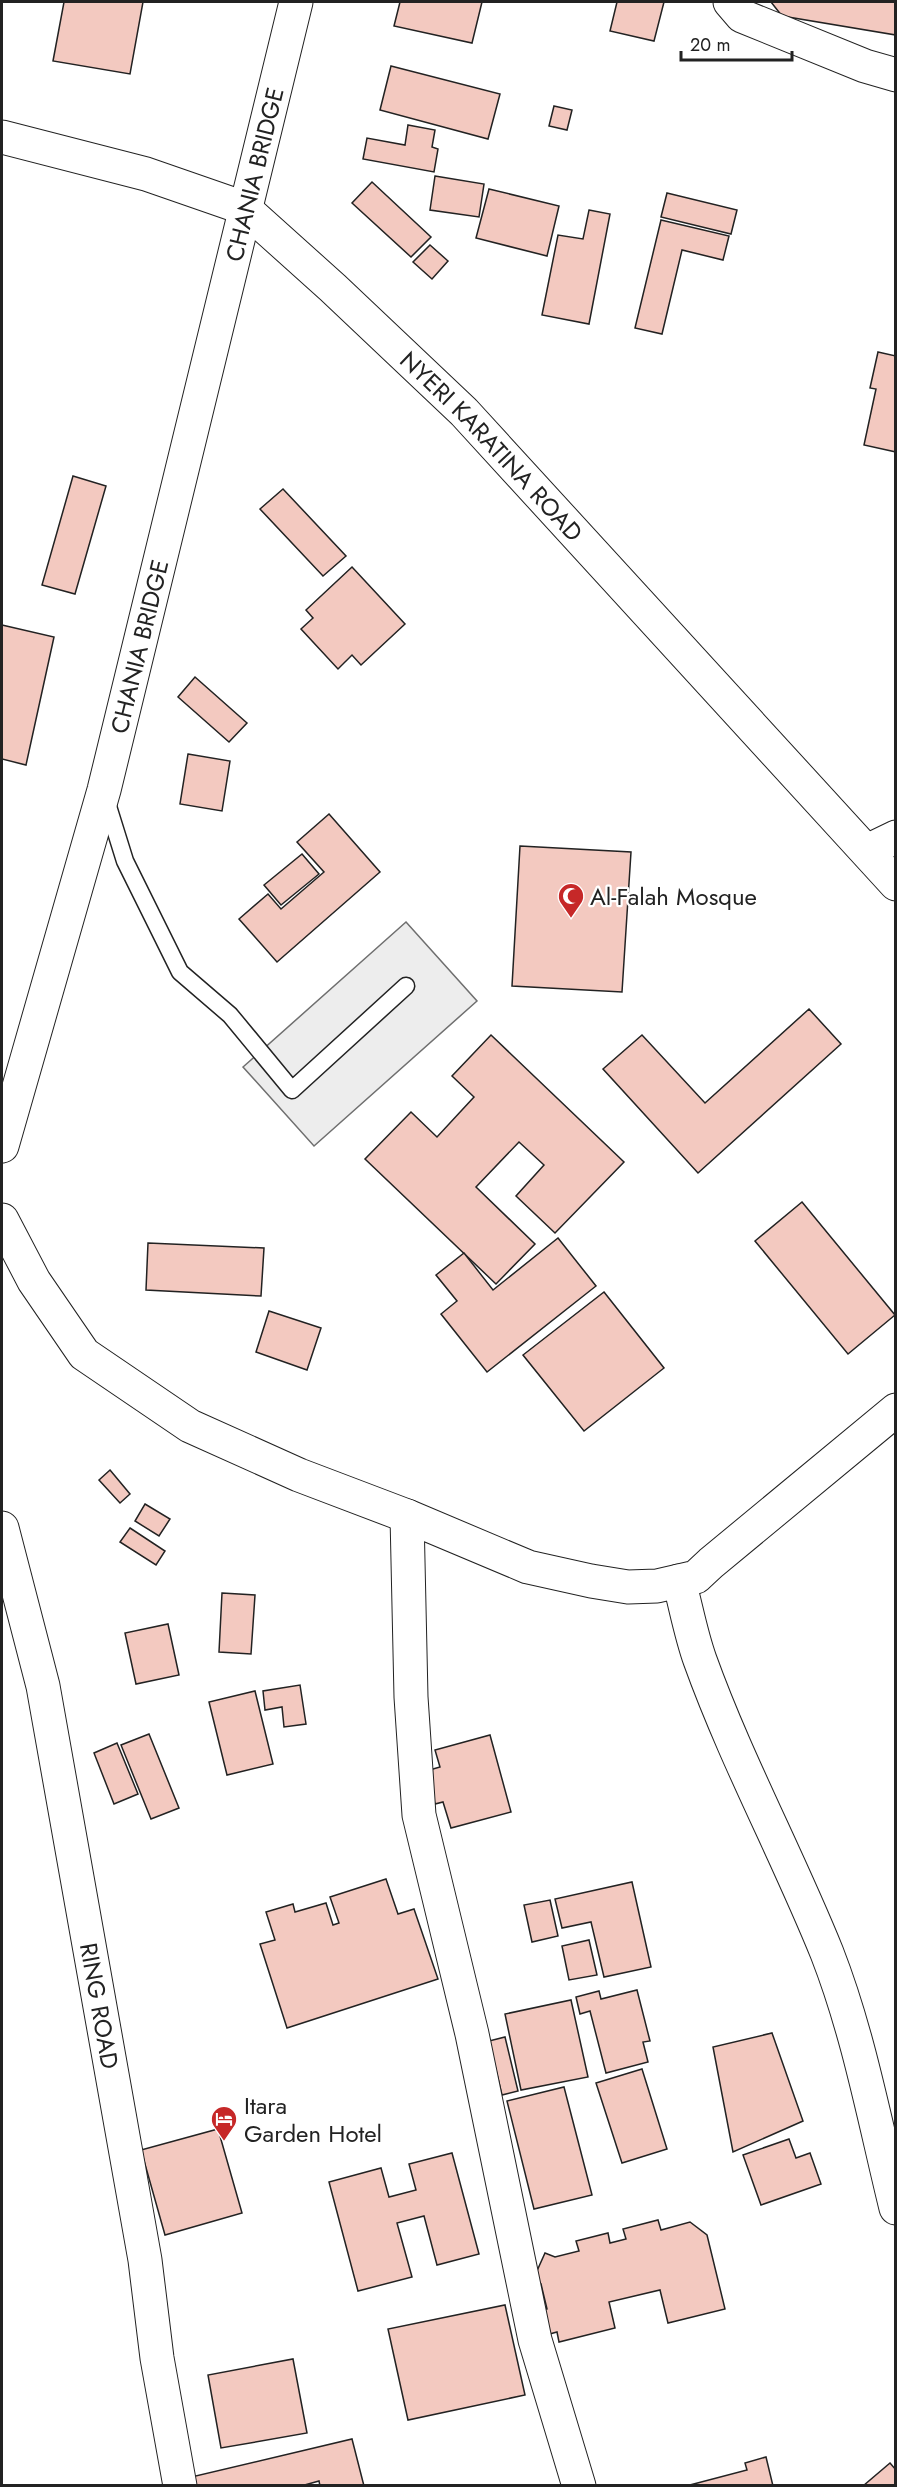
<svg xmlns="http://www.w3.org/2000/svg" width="897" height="2487" viewBox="0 0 897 2487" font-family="Jost,sans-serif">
<rect width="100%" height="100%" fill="#fff"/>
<polygon fill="#ededed" stroke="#6f6f6f" stroke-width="1.5" points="406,922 477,1001 314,1146 243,1067"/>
<g fill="#f3c9c0" stroke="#222" stroke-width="1.5">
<polygon points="64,2 143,2 130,74 53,61"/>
<polygon points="400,2 482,2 472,43 394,26"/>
<polygon points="617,2 664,2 654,41 610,31"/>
<polygon points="771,2 896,2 896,35 782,16"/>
<polygon points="391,66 500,94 488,139 380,110"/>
<polygon points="554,106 572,110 567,130 549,126"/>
<polygon points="408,125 435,130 432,147 438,149 434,172 363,159 367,138 405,145"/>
<polygon points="435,176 484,184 479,217 430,210"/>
<polygon points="372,182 431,237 411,257 352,203"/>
<polygon points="489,189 559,206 547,256 476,238"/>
<polygon points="667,193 737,210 731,234 661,217"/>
<polygon points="589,210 610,214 589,324 542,315 558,235 583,239"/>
<polygon points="661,220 729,236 723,260 682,250 662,334 635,328"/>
<polygon points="430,245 448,261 432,279 413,262"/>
<polygon points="878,352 896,356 896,452 864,445 876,389 870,388"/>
<polygon points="73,476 106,486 75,594 42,585"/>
<polygon points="283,489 346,556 323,576 260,509"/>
<polygon points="352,567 405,624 361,665 352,655 338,669 301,629 313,618 306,610"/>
<polygon points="2,625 54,637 26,765 2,759"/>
<polygon points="195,677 247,723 229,742 178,697"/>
<polygon points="188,754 230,761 222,811 180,804"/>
<polygon points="329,814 380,872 277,962 239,919 268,894 281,909 324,872 297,842"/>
<polygon points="520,846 631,852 622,992 512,986"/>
<polygon points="302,854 319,874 281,905 264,885"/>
<polygon points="809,1009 841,1044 698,1173 603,1069 642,1035 705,1103"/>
<polygon points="491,1035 624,1162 555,1233 516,1196 544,1165 519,1142 476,1187 535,1244 496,1284 365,1159 411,1112 437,1137 474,1097 452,1076"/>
<polygon points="802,1202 895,1315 848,1354 755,1241"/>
<polygon points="558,1238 596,1286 487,1372 441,1314 457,1301 436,1275 464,1253 493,1290"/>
<polygon points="148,1243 264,1248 261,1296 146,1290"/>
<polygon points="604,1292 664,1368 584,1431 523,1355"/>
<polygon points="269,1311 321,1328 307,1370 256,1352"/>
<polygon points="110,1470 130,1494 120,1503 99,1480"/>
<polygon points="145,1504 170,1519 159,1536 135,1521"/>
<polygon points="130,1528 165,1551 156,1565 120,1542"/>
<polygon points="222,1593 255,1595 251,1654 219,1652"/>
<polygon points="168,1624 179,1675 136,1684 125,1633"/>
<polygon points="300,1685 306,1724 284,1727 282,1707 265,1710 263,1691"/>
<polygon points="255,1691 273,1764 227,1775 209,1702"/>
<polygon points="149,1734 179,1808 151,1819 121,1745"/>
<polygon points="490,1735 511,1812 451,1828 443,1802 435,1804 426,1771 440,1767 435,1750"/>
<polygon points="117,1743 138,1794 114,1804 94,1753"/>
<polygon points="386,1879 398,1914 414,1909 438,1979 287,2028 260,1944 275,1940 266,1912 293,1904 295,1912 326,1903 333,1925 339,1923 330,1897"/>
<polygon points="632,1882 651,1967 604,1977 591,1922 562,1928 555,1899"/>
<polygon points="550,1900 558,1936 532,1942 524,1905"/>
<polygon points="589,1940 597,1975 569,1980 562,1946"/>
<polygon points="637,1990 650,2041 643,2042 648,2062 606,2073 590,2011 580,2014 576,1997 599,1991 601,1999"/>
<polygon points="571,2000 588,2077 521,2090 505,2014"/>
<polygon points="772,2033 803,2121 733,2152 713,2047"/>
<polygon points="505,2037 518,2091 502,2095 489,2041"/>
<polygon points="642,2069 667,2149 622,2163 596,2083"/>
<polygon points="564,2087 592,2195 534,2209 507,2101"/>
<polygon points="218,2129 242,2213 165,2235 141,2150"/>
<polygon points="789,2139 796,2158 810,2153 821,2184 761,2205 743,2155"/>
<polygon points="452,2153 479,2254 437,2265 424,2216 397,2223 412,2277 358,2291 329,2182 381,2168 389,2197 416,2190 409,2164"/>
<polygon points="658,2220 661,2230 690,2222 707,2235 725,2309 668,2323 660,2290 609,2302 615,2328 559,2342 557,2332 546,2335 541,2310 547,2309 541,2284 532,2282 545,2253 555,2257 579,2251 576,2241 608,2233 610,2243 626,2239 623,2229"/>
<polygon points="505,2305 525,2395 408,2420 388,2329"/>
<polygon points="293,2359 307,2433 221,2448 208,2375"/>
<polygon points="352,2439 364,2486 320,2486 319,2481 301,2486 188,2486 187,2478"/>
<polygon points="766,2457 773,2486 686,2486 747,2470 745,2463"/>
<polygon points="890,2463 896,2470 896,2486 863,2486"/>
</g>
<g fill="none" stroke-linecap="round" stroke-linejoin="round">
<g stroke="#222" stroke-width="19">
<polyline id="lane" points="106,800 125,861 180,972 230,1015 292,1090 406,986"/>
</g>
<g stroke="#222" stroke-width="35">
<g id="street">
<polyline points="730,2 742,16 865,66 896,75"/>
<polyline points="867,851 896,837"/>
<path id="s1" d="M2,1146l102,-356 192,-788"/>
<polyline points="2,1220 34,1281 84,1354 190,1426 299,1475 407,1516 528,1567 591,1581 628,1587 657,1586 696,1577 711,1563 896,1410"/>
<polyline points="407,1516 411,1697 419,1815 472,2034 535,2340 579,2486"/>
<path id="s2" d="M2,1528l41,158 102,574 12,98 23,128"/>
<path d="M679,1581c7,26 12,54 21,79 36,100 87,194 127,293 32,82 48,170 69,255"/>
</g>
</g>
<g stroke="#222" stroke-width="35">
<g id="highway">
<path id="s3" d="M2,137l144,37 98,34 89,80 131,124 432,472"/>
</g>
</g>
<use href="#lane" stroke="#fff" stroke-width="16"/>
<use href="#street" stroke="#fff" stroke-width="33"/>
<use href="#highway" stroke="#fff" stroke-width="33"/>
</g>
<defs>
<g id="mosque-pin" transform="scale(1.35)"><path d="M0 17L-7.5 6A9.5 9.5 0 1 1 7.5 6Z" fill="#c62828" stroke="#fff"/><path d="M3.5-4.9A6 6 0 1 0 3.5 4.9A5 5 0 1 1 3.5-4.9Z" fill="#fff"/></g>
<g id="hotel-pin" transform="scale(1.35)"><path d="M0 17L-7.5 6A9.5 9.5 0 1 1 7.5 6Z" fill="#c62828" stroke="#fff"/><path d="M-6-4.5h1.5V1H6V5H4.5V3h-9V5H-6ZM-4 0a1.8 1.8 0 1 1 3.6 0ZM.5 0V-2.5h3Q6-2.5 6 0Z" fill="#fff"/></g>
</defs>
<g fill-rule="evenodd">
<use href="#mosque-pin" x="571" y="896"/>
<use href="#hotel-pin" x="224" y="2119"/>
</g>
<g text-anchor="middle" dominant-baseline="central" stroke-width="4.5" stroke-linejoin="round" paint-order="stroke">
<g font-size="24" fill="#222" stroke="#fff">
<text stroke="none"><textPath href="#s1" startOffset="1004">CHANIA BRIDGE</textPath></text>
<text stroke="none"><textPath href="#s3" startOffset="596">NYERI KARATINA ROAD</textPath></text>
<text stroke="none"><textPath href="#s1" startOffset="518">CHANIA BRIDGE</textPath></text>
<text stroke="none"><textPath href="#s2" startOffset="488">RING ROAD</textPath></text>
</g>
<g font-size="24" fill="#222" stroke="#fff" text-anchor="start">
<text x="590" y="896">Al-Falah Mosque</text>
<text x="244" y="2105">Itara<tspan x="244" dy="28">Garden Hotel</tspan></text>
</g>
</g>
<rect width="897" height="2487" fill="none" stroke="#222222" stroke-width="6"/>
<path d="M681 51v9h111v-9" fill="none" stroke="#222222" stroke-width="3"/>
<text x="690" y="51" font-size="18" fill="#222222" stroke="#ffffff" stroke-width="4.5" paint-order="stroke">20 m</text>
</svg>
